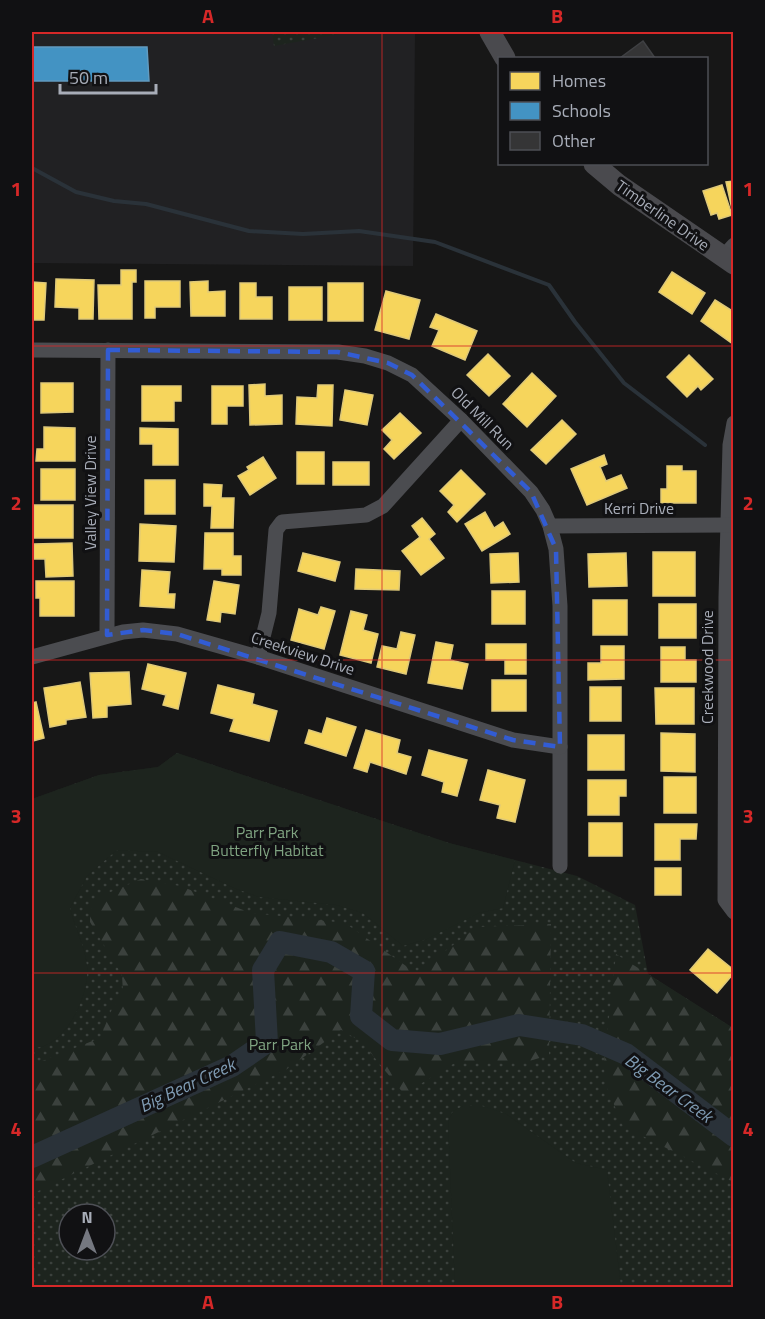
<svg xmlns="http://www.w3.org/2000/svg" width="765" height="1319" viewBox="0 0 765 1319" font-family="'Titillium Web',sans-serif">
<defs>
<pattern id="grass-dots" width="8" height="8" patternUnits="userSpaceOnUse" patternTransform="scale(1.5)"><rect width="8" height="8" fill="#1d241e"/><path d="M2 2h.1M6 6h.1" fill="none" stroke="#3b413d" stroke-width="1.8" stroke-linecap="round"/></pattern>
<pattern id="forest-firs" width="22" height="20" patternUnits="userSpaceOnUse" patternTransform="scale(1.5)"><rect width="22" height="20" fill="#1d241e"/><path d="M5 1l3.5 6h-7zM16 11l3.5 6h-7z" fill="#3b413d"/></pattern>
</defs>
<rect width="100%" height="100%" fill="#171717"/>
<polygon fill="#212123" points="32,32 415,32 413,266 32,263"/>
<g fill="url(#grass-dots)" fill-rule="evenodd">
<polygon points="272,32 352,32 274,46"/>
<path d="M177,753l272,90 128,33 58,29 13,69 85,54v259l-324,1 -1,-3 -7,3 -369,-1v-488l67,-24 59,-8zM69,1214h36v36h-36z"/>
</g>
<g fill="url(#forest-firs)">
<polygon points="141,879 180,886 251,913 345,923 416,973 477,927 551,924 549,1055 523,1063 458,1061 404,1094 362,1042 341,1030 287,1069 32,1194 32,1065 100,1038 112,1009 123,993 122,975 90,922 90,910 99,897"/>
<polygon points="616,954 733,1028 733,1182 623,1126 605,1083 604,1062"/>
</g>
<g fill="#1d241e">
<path d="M177,753l272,90 66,17 -12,48 -24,5 -52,26 -24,7 -40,-33 -27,-8 -77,-8 -25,-9 -76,-36 -41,-2 -30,26 -17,32c5,20 15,38 17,58 3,29 -22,83 -55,82v-249l67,-24 59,-8z"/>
<polygon points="463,1106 482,1106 506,1114 576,1163 607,1170 621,1287 455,1287 448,1122 453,1111"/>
</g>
<g fill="#f6d55c" stroke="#dfc978" stroke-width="1.5">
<polygon points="734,181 734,214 733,214 726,182"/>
<polygon points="722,185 732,215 719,219 717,213 711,215 703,191"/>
<polygon points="121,270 136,270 136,282 132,282 132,319 99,319 98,285 121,285"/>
<polygon points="672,272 705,293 692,314 659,292"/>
<polygon points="56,279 94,280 93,319 79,319 79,308 55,307"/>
<polygon points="145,281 180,281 180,307 155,307 155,318 145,318"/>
<polygon points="208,281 208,292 225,291 225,316 191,316 190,282"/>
<polygon points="32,282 46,283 44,320 32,320"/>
<polygon points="240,283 256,283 256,297 272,297 272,319 240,319"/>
<rect x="328" y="283" width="35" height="38"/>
<rect x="289" y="287" width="33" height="33"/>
<polygon points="386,291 420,300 409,339 375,330"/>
<polygon points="715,300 734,312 733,344 701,321"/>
<polygon points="436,314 477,331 465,360 432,346 439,330 430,327"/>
<polygon points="488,354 510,376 489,396 467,375"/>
<polygon points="689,355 713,379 701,390 698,386 687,397 667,377"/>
<polygon points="532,373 556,396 527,427 503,404"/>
<polygon points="41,383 73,383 73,412 41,413"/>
<polygon points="265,384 265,396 282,395 282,424 250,425 249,385"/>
<polygon points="318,385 333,385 332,426 296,424 297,397 317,398"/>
<polygon points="142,386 181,386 181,401 174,401 174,421 142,421"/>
<polygon points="212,386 243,386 243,406 227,406 227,424 212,424"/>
<polygon points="345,390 373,395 367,425 340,420"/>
<polygon points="400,413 421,433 394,459 384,449 392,440 382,430"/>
<polygon points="562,420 576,434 546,464 531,450"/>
<polygon points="44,427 75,428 75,461 36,461 37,449 44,449"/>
<polygon points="140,428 178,429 178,465 153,465 153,444 140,444"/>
<rect x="297" y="452" width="27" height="32"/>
<polygon points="604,455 607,464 600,467 606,481 621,475 627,488 587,505 571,469"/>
<polygon points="263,457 276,478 250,495 238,476 249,470 247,467"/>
<rect x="333" y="462" width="36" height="23"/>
<polygon points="667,466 682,466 682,471 696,471 696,503 661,503 661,489 667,489"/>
<rect x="41" y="469" width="34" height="31"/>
<polygon points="461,470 485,494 457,522 448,512 454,505 440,491"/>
<rect x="145" y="480" width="30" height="34"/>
<polygon points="204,484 222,485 221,498 234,498 233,528 211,528 212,506 204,506"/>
<rect x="34" y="505" width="39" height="33"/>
<polygon points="485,512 494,528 503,522 510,534 482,551 465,524"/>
<polygon points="422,518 435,534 429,539 444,558 421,575 402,551 420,537 412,526"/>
<polygon points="140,524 176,526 174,562 139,561"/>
<polygon points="205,533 233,533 233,556 241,556 241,575 222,575 222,569 204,569"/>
<polygon points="72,543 73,576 46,577 45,559 34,559 34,544"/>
<rect x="653" y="552" width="42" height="44"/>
<polygon points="303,553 340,562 335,581 298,571"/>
<polygon points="518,553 519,582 491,583 490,554"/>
<polygon points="626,553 627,586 589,587 588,554"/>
<polygon points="356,569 400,571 399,590 355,589"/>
<polygon points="142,570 170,572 168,594 175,594 174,608 140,606"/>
<polygon points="36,581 74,581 74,616 40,616 40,598 36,598"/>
<polygon points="214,581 239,585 235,614 221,612 220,622 207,620"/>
<rect x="492" y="591" width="33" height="33"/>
<rect x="593" y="600" width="34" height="35"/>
<rect x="659" y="604" width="37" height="34"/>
<polygon points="321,607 335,611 324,649 291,640 299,609 318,615"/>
<polygon points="351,611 367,615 363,630 378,634 371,663 340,655"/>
<polygon points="401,632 415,635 406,674 377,667 382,646 397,649"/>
<polygon points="436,642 453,645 450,660 468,664 462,689 428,683"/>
<polygon points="486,644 526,644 526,674 505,674 505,660 486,660"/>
<polygon points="601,646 624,646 624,679 588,680 588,663 601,663"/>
<polygon points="661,647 685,647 685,660 696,660 696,682 661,682"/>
<polygon points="148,664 186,673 178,709 163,705 166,695 142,689"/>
<polygon points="129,672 131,704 107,706 107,717 93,718 90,673"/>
<rect x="492" y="680" width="34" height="31"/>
<polygon points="80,682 86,717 66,720 66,724 50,727 44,688"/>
<polygon points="218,685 254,694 252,704 277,711 269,741 230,731 234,719 211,713"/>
<rect x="590" y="687" width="31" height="34"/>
<polygon points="655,688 694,688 694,724 656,724"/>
<polygon points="36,702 44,738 33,741 32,703"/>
<polygon points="327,718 356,727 346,756 305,743 309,730 322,734"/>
<polygon points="366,730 400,740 397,753 411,757 406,774 370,762 367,772 354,768"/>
<polygon points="661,733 695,734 695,772 661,771"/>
<rect x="588" y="735" width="36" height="35"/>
<polygon points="429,750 467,760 457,796 442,792 444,782 422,775"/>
<polygon points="488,770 525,780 515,822 497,818 500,805 480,800"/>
<rect x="664" y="777" width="32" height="36"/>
<polygon points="588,780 626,780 626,796 619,796 619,815 588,815"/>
<rect x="589" y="823" width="33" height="33"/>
<polygon points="655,824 697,824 696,839 680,839 680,860 655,860"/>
<rect x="655" y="868" width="26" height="27"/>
<polygon points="708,949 734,970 734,973 717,993 690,970"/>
</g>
<polygon fill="#4393c3" stroke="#619bc0" stroke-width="1.5" points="32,47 147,47 149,81 32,81"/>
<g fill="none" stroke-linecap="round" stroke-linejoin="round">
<polyline stroke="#2a3239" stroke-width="4" points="32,168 76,192 114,201 146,204 249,231 303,234 359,231 435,242 549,285 575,322 624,383 705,445"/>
<polyline stroke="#2a3239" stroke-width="22" points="32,1157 232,1066 267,1042 263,970 280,942 331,952 364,971 361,1016 392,1040 440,1044 519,1025 582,1035 626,1054 734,1136"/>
</g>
<polygon fill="#353536" stroke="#3f4043" stroke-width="1.5" points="643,41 655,58 620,58"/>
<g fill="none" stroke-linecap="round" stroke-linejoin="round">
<g stroke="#4b4c50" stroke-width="15">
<polyline points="723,257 734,245"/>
<polyline points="32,350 338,352 365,356 388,363 412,375 461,420 531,492 543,510 550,526 556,549 560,606 560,866"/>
<polyline points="734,423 730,445 726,598 725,900 734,912"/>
<polyline points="550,526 728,525"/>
<polyline points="107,635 108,350"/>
<polyline points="32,657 123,632 143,630 177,634 258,657 513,740 560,747"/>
<polyline points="258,657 269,613 276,530 282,522 366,515 383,506 461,420"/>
</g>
<g stroke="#4a4a4e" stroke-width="21">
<polyline points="490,32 505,58"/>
<polyline points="594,164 619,185 734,264"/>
</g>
</g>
<path fill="none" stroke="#325cd3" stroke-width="4.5" stroke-dasharray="12 8" stroke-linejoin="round" d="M108,350l230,2 50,11 24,12 119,117 25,57 4,198 -47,-7 -336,-106 -34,-4 -36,5z"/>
<path fill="none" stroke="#d62828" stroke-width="1.5" stroke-opacity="0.55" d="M382,32v1256M32,346h702M32,660h702M32,973h702"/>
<g text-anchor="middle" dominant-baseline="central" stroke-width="6" stroke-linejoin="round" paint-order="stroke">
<g font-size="16" fill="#a8adb8" stroke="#111113">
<text transform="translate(663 215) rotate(35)">Timberline Drive</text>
<text transform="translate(483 418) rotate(45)">Old Mill Run</text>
<text transform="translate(90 493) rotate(-90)">Valley View Drive</text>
<text x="639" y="508">Kerri Drive</text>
<text transform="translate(303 653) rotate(18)">Creekview Drive</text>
<text transform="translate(707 667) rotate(-90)">Creekwood Drive</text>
</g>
<g font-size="16" fill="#7fa381" stroke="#111113">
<text x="267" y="832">Parr Park<tspan x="267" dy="18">Butterfly Habitat</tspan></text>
<text x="280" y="1044">Parr Park</text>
</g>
<g font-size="18" font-style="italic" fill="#7f9bb3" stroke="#111113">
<text transform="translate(187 1085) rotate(-25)">Big Bear Creek</text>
<text transform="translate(669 1088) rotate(36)">Big Bear Creek</text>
</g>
</g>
<rect width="765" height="1319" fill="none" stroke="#111113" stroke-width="66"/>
<rect x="498" y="57" width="210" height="108" fill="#111113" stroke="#4d4f55" stroke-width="1.5"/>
<rect x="510" y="72" width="30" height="18" fill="#f6d55c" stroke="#4d4f55" stroke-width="1.5"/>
<text x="552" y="87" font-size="18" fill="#a8adb8">Homes</text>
<rect x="510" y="102" width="30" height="18" fill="#4393c3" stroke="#4d4f55" stroke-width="1.5"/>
<text x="552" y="117" font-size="18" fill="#a8adb8">Schools</text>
<rect x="510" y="132" width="30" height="18" fill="#353536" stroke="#4d4f55" stroke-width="1.5"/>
<text x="552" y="147" font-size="18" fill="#a8adb8">Other</text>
<g transform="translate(87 1232)"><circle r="28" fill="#111113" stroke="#4d4f55" stroke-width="1.5"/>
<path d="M0-4.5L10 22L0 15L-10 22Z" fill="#757880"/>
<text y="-9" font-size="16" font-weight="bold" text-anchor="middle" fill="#a8adb8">N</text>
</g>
<path d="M60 84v9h96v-9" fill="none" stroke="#a8adb8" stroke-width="3"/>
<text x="69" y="84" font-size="18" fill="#a8adb8" stroke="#111113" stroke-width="4.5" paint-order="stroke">50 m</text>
<rect x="33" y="33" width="699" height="1253" fill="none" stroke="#d62828" stroke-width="2"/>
<g font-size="20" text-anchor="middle" font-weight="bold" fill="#d62828">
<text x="208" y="23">A</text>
<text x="557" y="23">B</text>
<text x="16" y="196">1</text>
<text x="748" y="196">1</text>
<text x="16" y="510">2</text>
<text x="748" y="510">2</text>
<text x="16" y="823">3</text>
<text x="748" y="823">3</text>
<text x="16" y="1136">4</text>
<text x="748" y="1136">4</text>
<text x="208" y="1309">A</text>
<text x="557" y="1309">B</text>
</g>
</svg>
